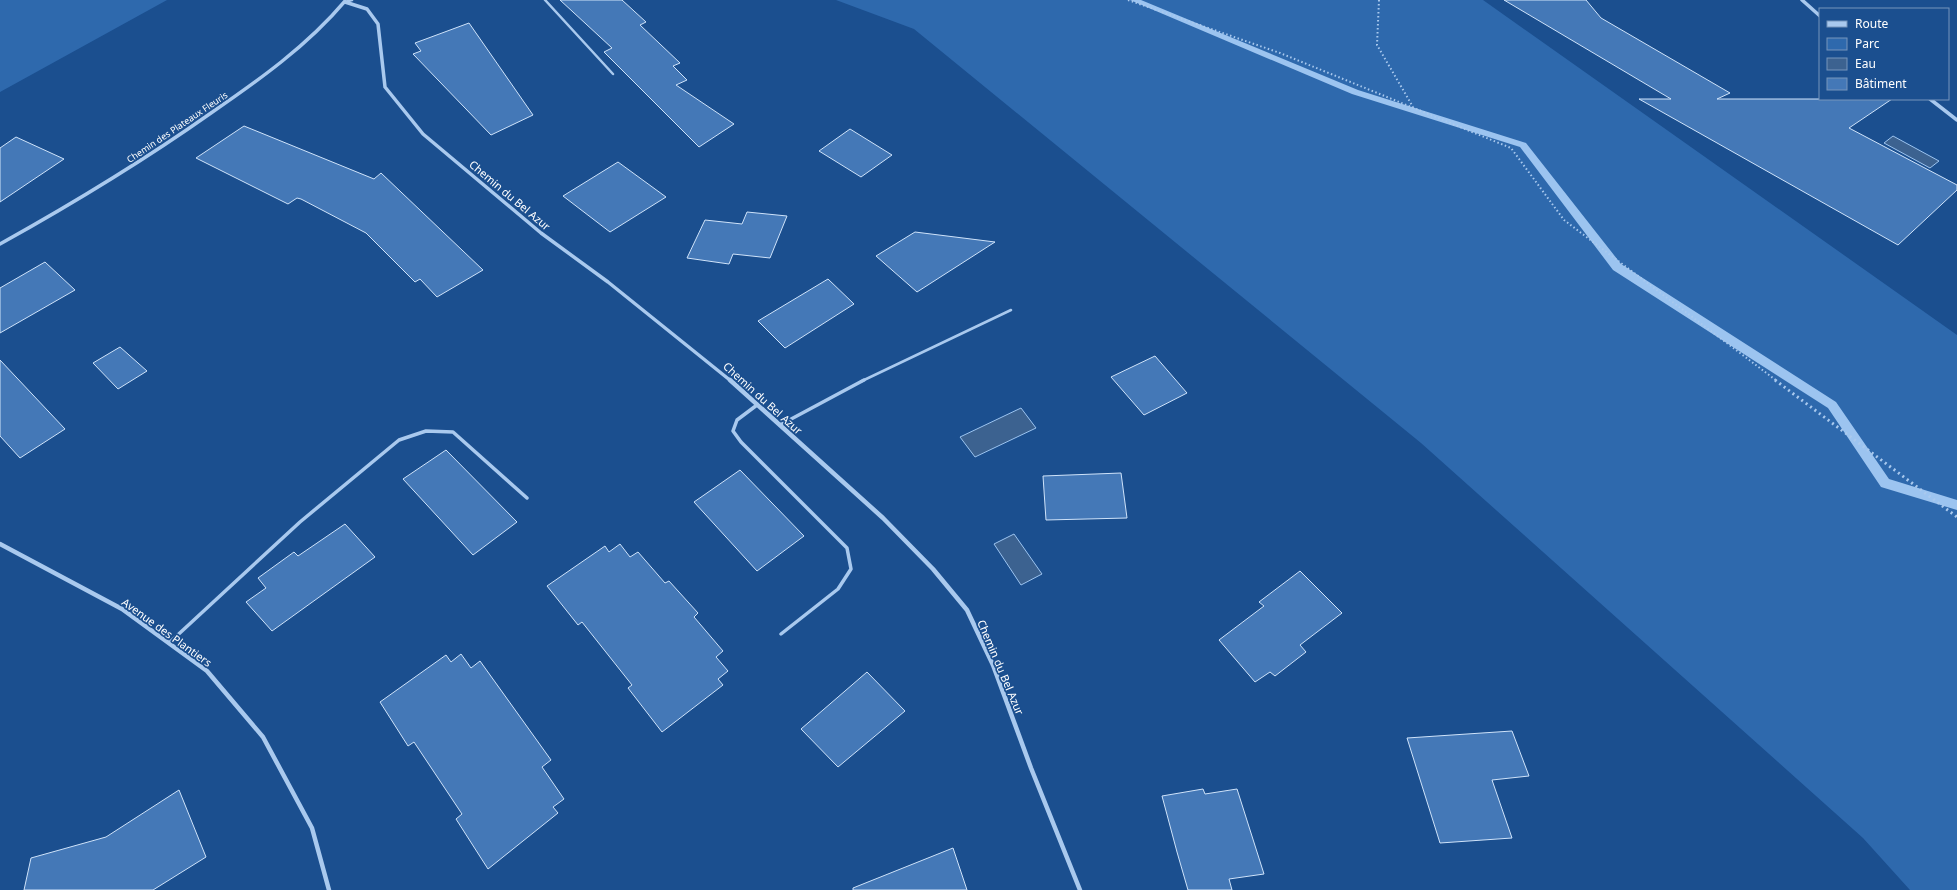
<svg xmlns="http://www.w3.org/2000/svg" width="1957" height="890" font-family="'Noto Sans',sans-serif">
	<style>
		.green { fill: #2e69ad }
		.water { fill: #3c6290; stroke: #9cc4f0 }
		.lines { fill: none; stroke-linecap: round; stroke-linejoin: round }
		.stream { fill: #9cc4f0; fill-rule: evenodd }
		.building { fill: #4478b7; stroke: #cfe3fa }
		.path-far1 { stroke: #a9c9ee; stroke-width: 2; stroke-dasharray: 1.5 2.5; stroke-linecap: butt }
		.path { stroke: #a9c9ee; stroke-width: 3; stroke-dasharray: 2 3.5; stroke-linecap: butt }
		.lane-far1 { stroke: #a9c9ee; stroke-width: 2.5 }
		.lane { stroke: #a9c9ee; stroke-width: 3.5 }
		.street-far1 { stroke: #a9c9ee; stroke-width: 3.5 }
		.street { stroke: #a9c9ee; stroke-width: 4.5 }
		.labels { text-anchor: middle; dominant-baseline: central; stroke-width: 3.5; stroke-linejoin: round; paint-order: stroke }
		.far-street-label { font-size: 9px; fill: #fff; stroke: #1b4f8f }
		.street-label { font-size: 11px; fill: #fff; stroke: #1b4f8f }
	</style>
	<rect width="100%" height="100%" fill="#1b4f8f"/>
	<path class="green" d="M0,0H167L0,92Z
		M836,0H1483L1957,335V890H1910L1863,838L1421,443L914,29Z"/>
	<path class="water" d="M1893,136L1939,161L1930,168L1884,143Z
		M1021,408L1036,428L975,457L960,437Z
		M1014,534L1042,574L1021,585L994,544Z"/>
	<g class="lines">
		<path class="stream" d="M1130,0H1141L1358,90L1526,143L1621,264L1836,402L1889,479L1957,500V510L1881,487L1828,408L1613,270L1520,147L1352,94Z"/>
	</g>
	<path class="building" d="M560,0H622L646,22L640,25L680,63L673,66L687,80L676,85L734,124L699,147L604,52L612,48Z
		M1504,0H1586L1601,18L1730,93L1717,99H1892L1849,128L1957,185V190L1898,245L1639,99H1671Z
		M469,23L533,115L491,135L413,54L421,51L415,43Z
		M244,126L374,179L381,173L483,270L437,297L420,279L415,282L366,233L301,199L297,198L288,204L196,158Z
		M850,129L892,155L861,177L819,151Z
		M16,137L64,159L0,202V148Z
		M618,162L666,197L610,232L563,196Z
		M747,212L787,216L770,258L733,254L729,264L687,258L705,220L742,224Z
		M915,232L995,242L917,292L876,256Z
		M45,262L75,290L0,333V288Z
		M828,279L854,304L785,348L758,321Z
		M120,347L147,371L118,389L93,363Z
		M1155,356L1187,393L1144,415L1111,377Z
		M0,360L65,429L20,458L0,436Z
		M446,450L517,522L473,555L403,479Z
		M740,470L804,536L757,571L694,502Z
		M1121,473L1127,518L1046,520L1043,476Z
		M345,524L375,557L272,631L246,602L266,588L258,578L294,552L298,556Z
		M620,544L630,557L638,552L665,583L669,581L698,613L694,617L723,651L716,657L728,671L718,679L723,685L662,732L628,688L632,685L582,622L578,625L547,586L605,546L609,552Z
		M1300,571L1342,613L1300,645L1306,652L1275,676L1270,672L1255,682L1219,640L1264,606L1259,602Z
		M461,654L471,668L480,661L551,760L542,767L564,799L553,807L558,813L488,869L456,819L462,814L414,742L408,746L380,702L446,655L451,662Z
		M867,672L905,711L838,767L801,729Z
		M1512,731L1529,776L1492,780L1512,838L1440,843L1407,738Z
		M1203,789L1205,794L1237,789L1264,874L1229,879L1232,890H1188L1177,852L1162,796Z
		M179,790L206,857L153,890H24L31,858L106,837Z
		M953,848L967,890H853V888Z"/>
	<g class="lines">
		<path class="path-far1" d="M1128,0L1280,53L1511,148L1564,220L1777,381
			M1379,0L1377,45L1413,107"/>
		<path class="path" d="M1775,380L1957,517"/>
		<path class="lane-far1" d="M545,0L613,74
			M345,2L352,0
			M862,381L1011,310"/>
		<path class="lane" d="M757,405L737,420L733,431L741,442L847,548L851,569L838,589L781,634
			M780,425L864,380
			M169,643L300,522L399,440L426,431L453,432L527,498"/>
		<path class="street-far1" d="M1802,0L1820,16
			M345,2L367,9L378,24L385,87L423,134L541,233L608,282L731,381
			M1930,99L1957,120
			M0,244C72,204 143,161 211,113C259,80 307,46 345,1"/>
		<path class="street" d="M730,380L883,518L933,569L967,610L993,665L1031,768L1080,890
			M0,544L122,609L207,671L263,737L312,828L329,890"/>
	</g>
	<g class="labels">
		<g class="far-street-label">
			<text transform="translate(177 127) rotate(-34)">Chemin des Plateaux Fleuris</text>
		</g>
		<g class="street-label">
			<text transform="translate(510 195) rotate(40)">Chemin du Bel Azur</text>
			<text transform="translate(763 398) rotate(42)">Chemin du Bel Azur</text>
			<text transform="translate(167 632) rotate(36)">Avenue des Plantiers</text>
			<text transform="translate(1001 667) rotate(67)">Chemin du Bel Azur</text>
		</g>
	</g>
	<rect x="1819" y="8" width="130" height="92" fill="#1b4f8f" stroke="#7695bc"/>
	<rect x="1827" y="21" width="20" height="6" fill="#a9c9ee" stroke="#7695bc"/>
	<text x="1855" y="28" font-size="12" fill="#ffffff">Route</text>
	<rect x="1827" y="38" width="20" height="12" fill="#2e69ad" stroke="#7695bc"/>
	<text x="1855" y="48" font-size="12" fill="#ffffff">Parc</text>
	<rect x="1827" y="58" width="20" height="12" fill="#3c6290" stroke="#7695bc"/>
	<text x="1855" y="68" font-size="12" fill="#ffffff">Eau</text>
	<rect x="1827" y="78" width="20" height="12" fill="#4478b7" stroke="#7695bc"/>
	<text x="1855" y="88" font-size="12" fill="#ffffff">Bâtiment</text>
</svg>
